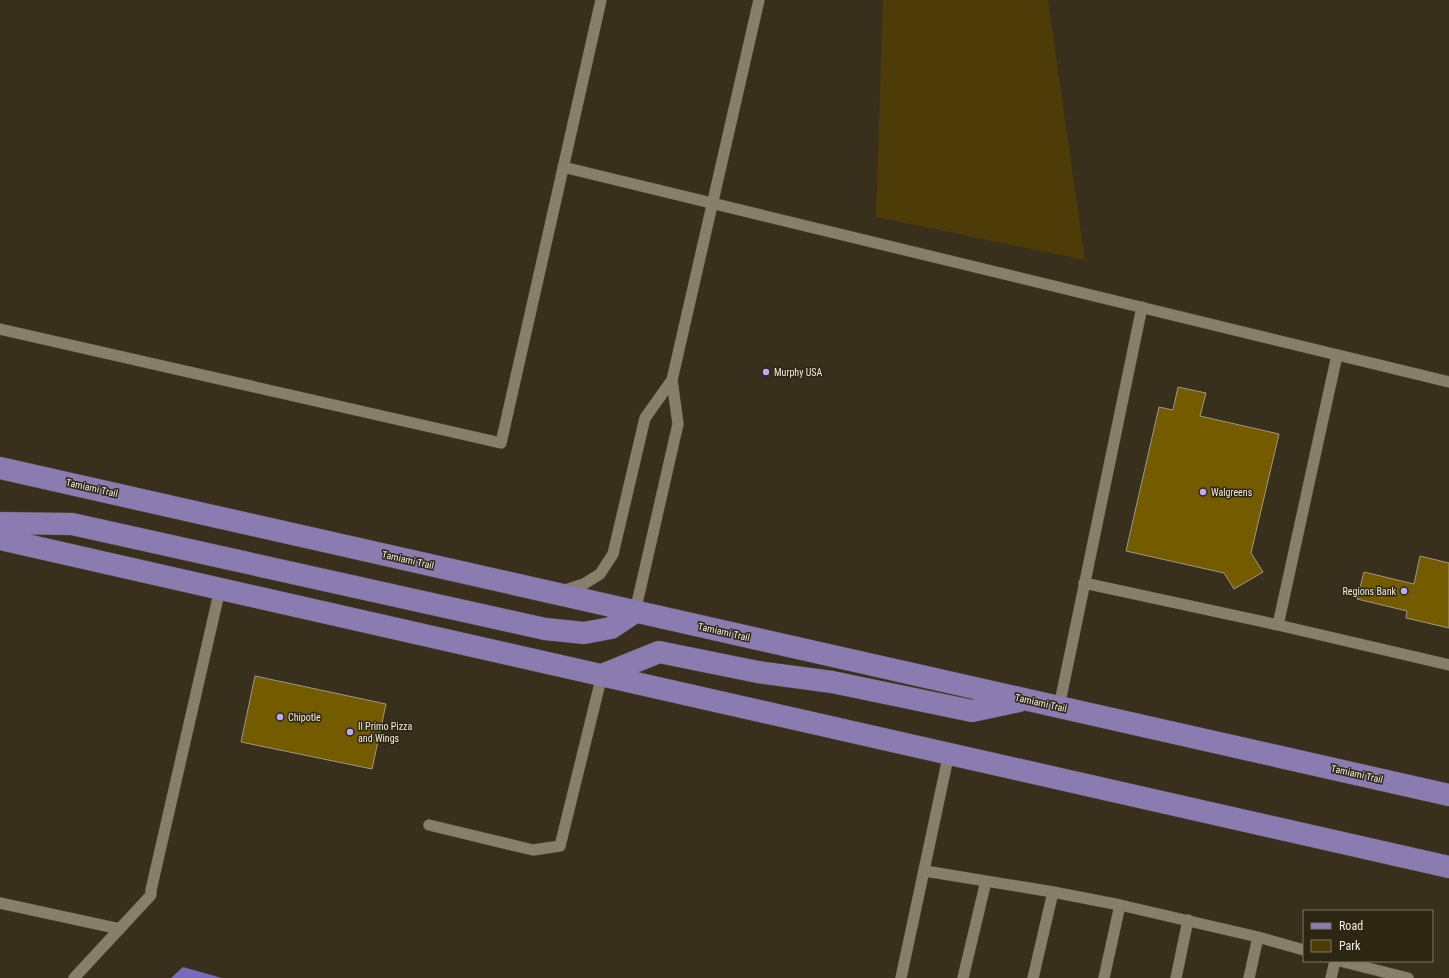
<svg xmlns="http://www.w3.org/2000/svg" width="1449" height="978" font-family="'Roboto Condensed',sans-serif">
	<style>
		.green { fill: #4d3c07 }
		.water { fill: #7769bb }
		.building { fill: #755b00; stroke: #a09881 }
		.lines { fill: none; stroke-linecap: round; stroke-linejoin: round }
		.lane-casing { stroke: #514b3b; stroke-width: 12 }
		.primary-casing { stroke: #514b3b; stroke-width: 23 }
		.lane { stroke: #877f69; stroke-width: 11 }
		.primary { stroke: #8a7cb1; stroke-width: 22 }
		.poi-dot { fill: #b6acf8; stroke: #2d2613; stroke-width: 1.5 }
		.labels { text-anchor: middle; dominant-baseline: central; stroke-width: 3; stroke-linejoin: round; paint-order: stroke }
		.poi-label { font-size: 10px; fill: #f1ede1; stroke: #2d2613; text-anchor: start }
		.street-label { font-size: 10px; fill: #f1ede1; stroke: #2d2613 }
	</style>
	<rect width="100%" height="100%" fill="#38301d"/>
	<path class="green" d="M883,0H1048L1085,260L876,217Z"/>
	<path class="water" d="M183,967L222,978H171Z"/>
	<path class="building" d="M1178,387L1206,393L1200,416L1279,434L1251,553L1263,572L1234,589L1224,573L1126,551L1159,407L1173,410Z
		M1420,556L1449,563V628L1406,618L1407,611L1357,599L1364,572L1414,584Z
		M255,676L386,704L372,769L241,742Z"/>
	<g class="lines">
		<g class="lane-casing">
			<path id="lane" d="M563,167L1449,382
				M0,329L501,443L601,0
				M1084,583L1278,625L1337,355
				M562,591L584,584L600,574L613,554L645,418L672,380
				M635,612L678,424L672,380L759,0
				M1278,625L1449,665
				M1059,707L1142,307
				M429,825L533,850L560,846L602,675
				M925,871L1053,892L1120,905L1258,937L1249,978
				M0,903L120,929
				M1258,937L1304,950
				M1340,961L1408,978
				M74,978L151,895V890L220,589
				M901,978L949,753
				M963,978L986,881
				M1033,978L1053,892
				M1104,978L1120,905
				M1176,978L1188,920
				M1331,978L1335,961"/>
		</g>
		<g class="primary-casing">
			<path id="primary" d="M0,468L1449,795
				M0,523L72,524L545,629L584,633L611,628L635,612
				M0,539L1449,867
				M602,675L659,652L758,672L832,682L972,711L1019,701"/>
		</g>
		<use href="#lane" class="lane"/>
		<use href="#primary" class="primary"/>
	</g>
	<g class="poi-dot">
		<circle cx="766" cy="372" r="4"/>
		<circle cx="1203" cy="492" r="4"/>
		<circle cx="1404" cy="591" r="4"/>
		<circle cx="280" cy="717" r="4"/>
		<circle cx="350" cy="732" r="4"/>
	</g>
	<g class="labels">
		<g class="poi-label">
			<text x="774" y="372">Murphy USA</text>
			<text x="1211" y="492">Walgreens</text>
			<text x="1396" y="591" text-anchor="end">Regions Bank</text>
			<text x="288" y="717">Chipotle</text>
			<text x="358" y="726">Il Primo Pizza<tspan x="358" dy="12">and Wings</tspan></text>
		</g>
		<g class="street-label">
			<text transform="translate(92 488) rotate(13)">Tamiami Trail</text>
			<text transform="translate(408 560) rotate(13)">Tamiami Trail</text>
			<text transform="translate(724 632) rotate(13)">Tamiami Trail</text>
			<text transform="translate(1041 703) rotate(13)">Tamiami Trail</text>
			<text transform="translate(1357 774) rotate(13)">Tamiami Trail</text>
		</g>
	</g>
	<rect x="1303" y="910" width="130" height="52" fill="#2d2613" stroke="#7b7665"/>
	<rect x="1311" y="923" width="20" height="6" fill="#8a7cb1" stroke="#7b7665"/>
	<text x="1339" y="930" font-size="12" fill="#f1ede1">Road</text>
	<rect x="1311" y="940" width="20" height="12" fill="#4d3c07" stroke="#7b7665"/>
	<text x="1339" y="950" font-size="12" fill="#f1ede1">Park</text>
</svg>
